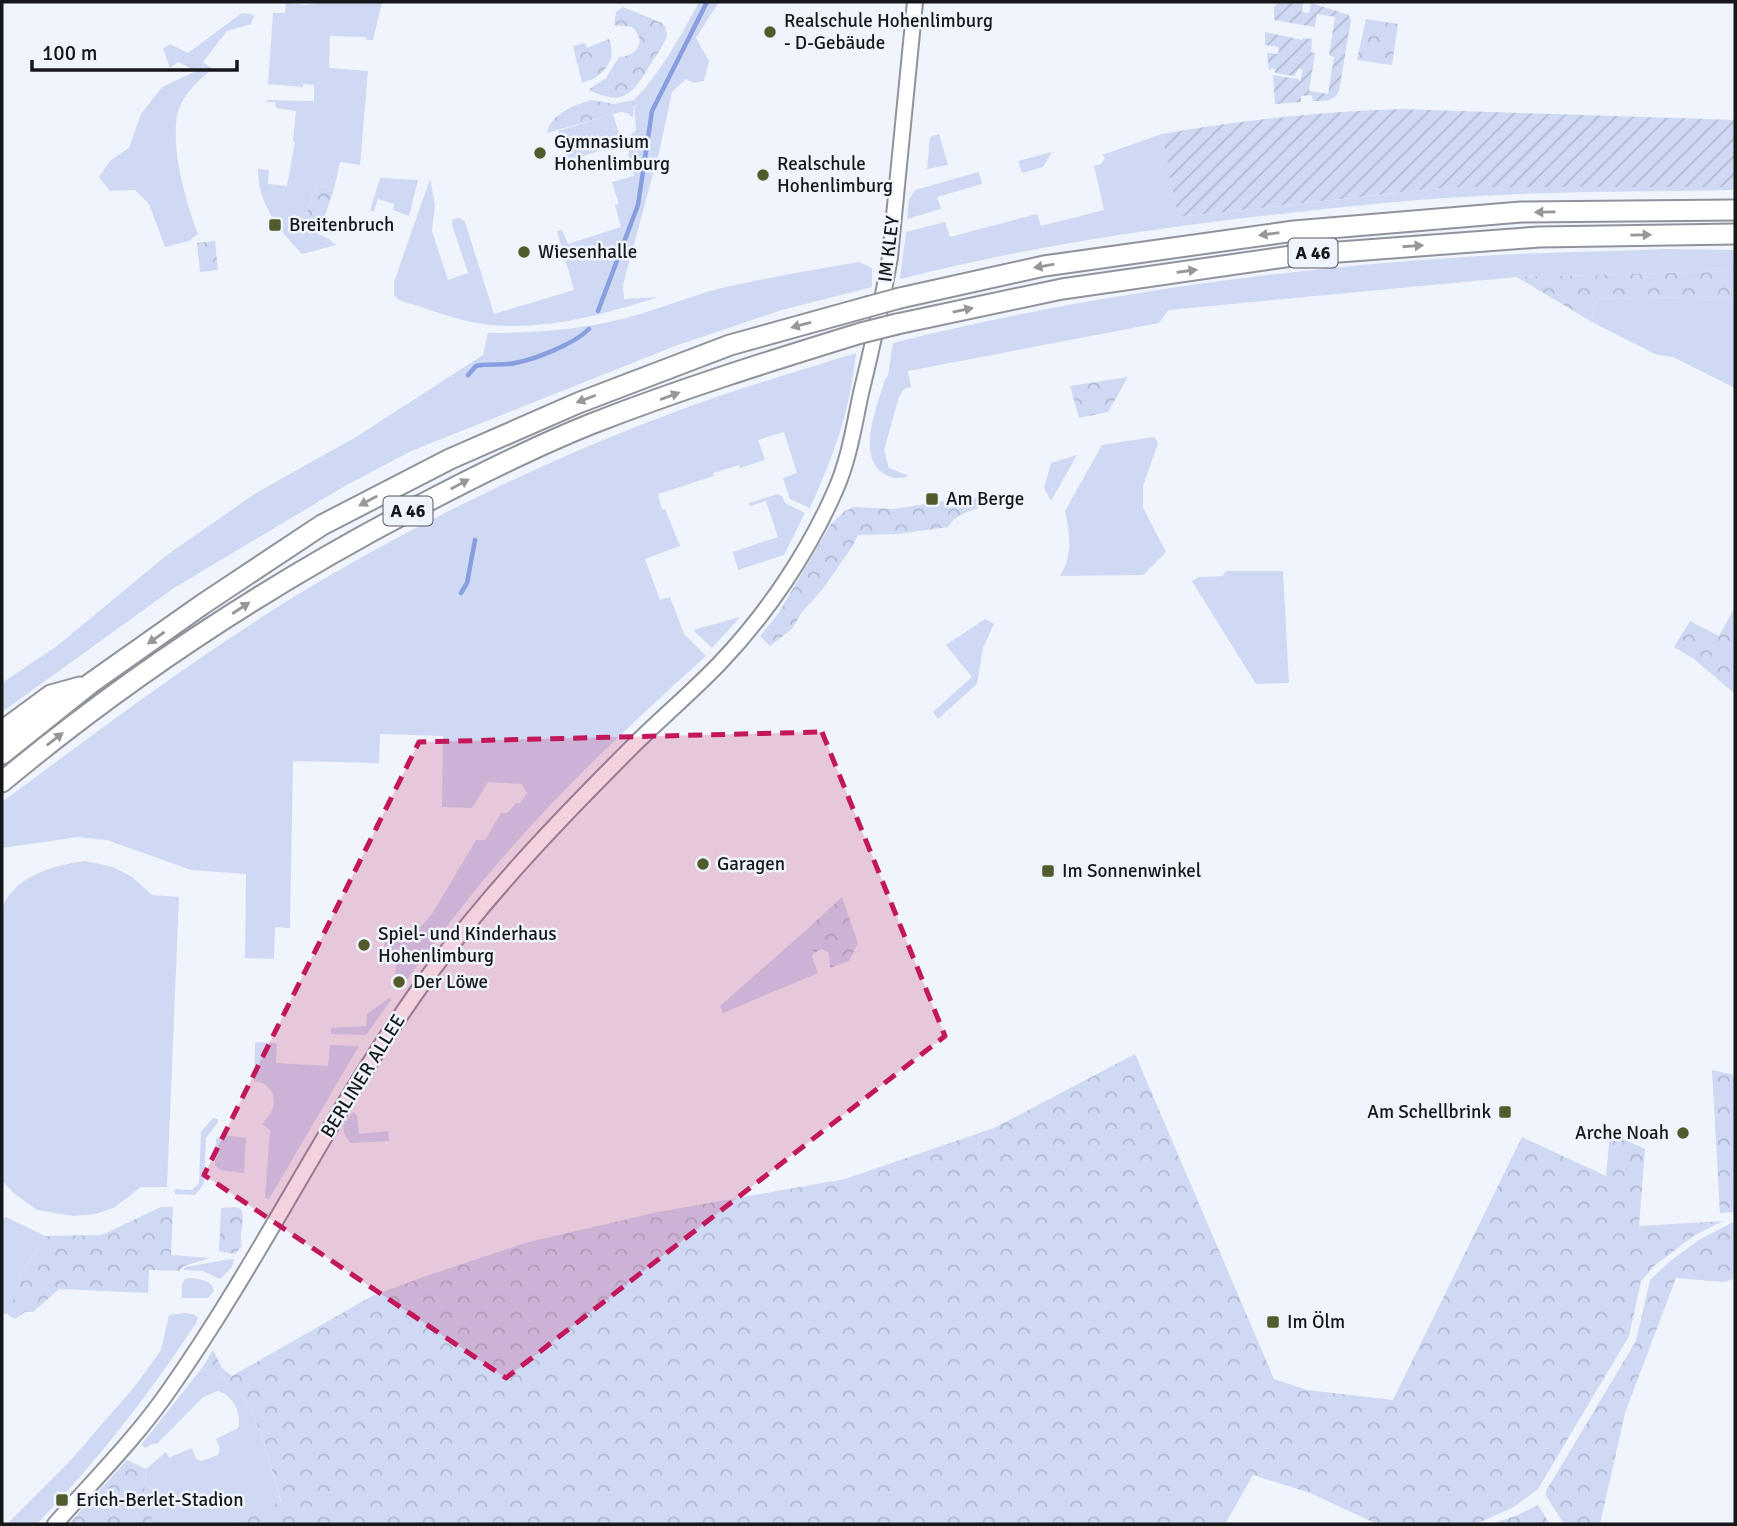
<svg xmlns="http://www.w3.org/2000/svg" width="1737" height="1526" font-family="Signika,sans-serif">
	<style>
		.grass { fill: #cfd9f3 }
		.forest { fill: url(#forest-crowns) }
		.garden { fill: url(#garden-furrows) }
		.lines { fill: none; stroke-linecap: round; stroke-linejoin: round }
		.stream { stroke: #889ede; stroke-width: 4.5 }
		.minor-casing { stroke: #90939b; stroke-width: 18 }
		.highway-casing { stroke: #90939b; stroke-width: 23 }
		.minor { stroke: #fff; stroke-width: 14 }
		.highway { stroke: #fff; stroke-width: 19 }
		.highway-bridge-casing { stroke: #90939b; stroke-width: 23; stroke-linecap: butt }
		.highway-bridge { stroke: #fff; stroke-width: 19 }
		.oneway { fill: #969798 }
		.marked { fill: #c2185b; fill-opacity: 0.2; stroke: #c2185b; stroke-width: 5; stroke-dasharray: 14 9; stroke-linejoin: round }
		.poi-dot { fill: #515b2b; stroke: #f0f4fc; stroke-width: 2.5 }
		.labels { text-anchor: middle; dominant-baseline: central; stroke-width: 5; stroke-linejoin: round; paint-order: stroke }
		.shield { fill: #f0f4fc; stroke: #57595e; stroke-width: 2 }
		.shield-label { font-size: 18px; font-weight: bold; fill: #16171a }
		.poi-label { font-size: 19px; fill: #16171a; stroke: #f0f4fc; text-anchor: start }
		.street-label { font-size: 19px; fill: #16171a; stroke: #f0f4fc }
	</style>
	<defs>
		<pattern id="forest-crowns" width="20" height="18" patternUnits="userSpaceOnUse" patternTransform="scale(1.75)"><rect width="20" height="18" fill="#cfd9f3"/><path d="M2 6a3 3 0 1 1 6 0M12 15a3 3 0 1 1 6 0" fill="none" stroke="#b1bad0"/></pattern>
		<pattern id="garden-furrows" width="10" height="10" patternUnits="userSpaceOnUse" patternTransform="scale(1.75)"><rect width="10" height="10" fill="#cfd9f3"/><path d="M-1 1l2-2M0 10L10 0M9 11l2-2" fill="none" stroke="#b1bad0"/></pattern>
	</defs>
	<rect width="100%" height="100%" fill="#f0f4fc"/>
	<path class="grass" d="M327,2H382L373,40H367L366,37L330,36L329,68L368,71L360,165L340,162L334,189L316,184L306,214L323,221L318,234L329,239L336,245L302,254C279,230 258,204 258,169L269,170L268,184L287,186L295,142L293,141L296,111L276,108L275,102H266L267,100L314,101V85L303,84V87L268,84L273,13H285L286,3L306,5Z
		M699,2H719L696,38L709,61L704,81L694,83L686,79L672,92L660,148L623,285L624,299L658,297C602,315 542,332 483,324C455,320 426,308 399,300L394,295V282L430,179L435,205L432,231L448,280L468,273L452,225L453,219L460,218L465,222L494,314L574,290L557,231L562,230L568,244L621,227L615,205L619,204L612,182L634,176L628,155L631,145L629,137L636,130L634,100C661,72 681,36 699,2Z
		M242,13L254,15L251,24L227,31L203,62L213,69C198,80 181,96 177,116C171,150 186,203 198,234L189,241L165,247L149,204L135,190L110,191L99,177L111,160L129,148L141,114L162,87L196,71L178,62L170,68L163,49L170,44L188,53Z
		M613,114L622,144L567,161L558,131Z
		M939,134L948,165L927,169L930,137Z
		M1162,134L1179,217L1450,187H1735V190C1644,192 1551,191 1460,197C1396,201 1333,208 1270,215C1145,229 1022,248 900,279L906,232L945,222L950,237L1037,214L1041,226L1104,210L1094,166L1101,164L1105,158L1102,155Z
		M1052,152L1043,167L1022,173L1018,161Z
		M979,172L982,184L937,197L941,209L907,219L909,199L915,190Z
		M380,178L418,180L409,216L393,210L394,204L378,199L374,211H370Z
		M1665,249L1735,250V271L1517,277L1168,310L1159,323L908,371L911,387L904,389L899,397L884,450L889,468L909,476C900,479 891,479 883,473C856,455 878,404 885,379L888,376L893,343C1085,295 1283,268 1480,256C1541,252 1604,252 1665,249Z
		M859,262L872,268V287L782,310L675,346L411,451L343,487L174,588L2,712V683L57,646L167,555L256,493L356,437L483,355L488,333C535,333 580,330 626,318C653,311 680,300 707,292C757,279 808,271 859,262Z
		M1735,296V388L1673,357L1657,355L1592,322L1596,299Z
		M856,353C850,411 834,455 810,508L790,499L783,478L797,473L784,432L758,440L765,460L740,468L739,465L713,473L714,476L658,494L662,509H665L680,546L645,559L660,600L670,597L684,634L706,656C638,717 572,779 512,847C474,889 440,935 406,981L395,986L396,959L384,958L385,931L416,932L432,914L476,840H485L501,813H507L516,803H520L527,793L522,784L488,782L472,808L442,807L443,736L380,734L379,763L293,761L290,928L275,927L274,959L245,958L246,874L191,870L107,840L78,837L2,848V802C117,717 231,630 357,560C455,505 558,456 664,416C727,392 792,373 856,353Z
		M1154,437L1158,443L1143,486V508L1166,552L1143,575L1060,576C1073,555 1070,535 1065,511L1102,445Z
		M1077,455L1051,501L1044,488L1051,463Z
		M778,494L782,496L785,503L805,513L784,555L738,570L733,552L778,537L766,501L750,506L749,503Z
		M1226,571H1283L1289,683L1256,684L1192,581L1199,577L1223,576Z
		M740,617L712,648L693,630Z
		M985,619L994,624L983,648L977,684L938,719L933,712L972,677L946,645Z
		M85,861L113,867L132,877L152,895L179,897L167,1187H141L115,1207L96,1214L74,1216L37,1210L16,1195L2,1181V908C17,874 53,866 85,861Z
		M804,932L814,953L812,957L818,973L723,1013L720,1006Z
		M389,998L391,1000L366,1035L331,1034V1028L366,1026L367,1014Z
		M255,1042L277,1043L276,1063L328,1066L330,1045L359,1046L269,1199L265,1198L270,1130L262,1124C265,1120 270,1115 272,1110C278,1097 268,1080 254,1082Z
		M353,1112L357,1115L359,1134L388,1131L389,1141L350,1143L344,1134L343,1126Z
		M213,1118L218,1119V1122L206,1138L204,1184L195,1195L175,1194V1189L192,1190L199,1183L201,1132Z
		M222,1135L246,1138L244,1173L220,1170L215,1165L216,1139Z
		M6,1217L45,1236L22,1273L9,1313L2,1314V1219Z
		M234,1259L232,1267L220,1279L203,1271L183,1270L186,1267C203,1265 216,1260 234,1259Z
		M192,1278C201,1280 212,1280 214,1291L208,1298H182V1284L185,1279Z
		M185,1313L193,1314L198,1317L196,1323C149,1395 96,1462 37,1524H7L69,1462L136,1385L161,1350L169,1315Z
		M202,1368C218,1375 232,1383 243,1397C262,1424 271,1470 281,1502L231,1524H154L144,1498L146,1469L166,1452L169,1458L192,1448L196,1459L202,1461L218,1455L220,1449L216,1439L238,1428C242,1413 233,1395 218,1391L203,1397L158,1443L152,1444L146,1448L141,1445Z"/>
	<path class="forest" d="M623,7L662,23L665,26L667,36C662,48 654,59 647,70C629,99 621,104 588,90L606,78L619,57C638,56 647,40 632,27L614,25L616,12Z
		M1366,19L1398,24L1392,65L1357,60Z
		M609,39C618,61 602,78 582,83L573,46L585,43L587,48Z
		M592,100L614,104L634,100L633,118L627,113L620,112L547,133C550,114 576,104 592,100Z
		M316,184L334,189L323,221L306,214Z
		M215,241L218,270L200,272L197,243Z
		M1735,271V296L1596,299L1592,322L1517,277Z
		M1128,377L1108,412L1079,418L1070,386Z
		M986,495L988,499C978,515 961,507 948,527L897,534L858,535L852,547L822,590L802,612L792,629L770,646L760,636L778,614L831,524L845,511L854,507L895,509L943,501L949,508Z
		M1735,607V692L1734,693L1694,659L1674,647L1690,621L1719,636Z
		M842,897L858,943L849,961L830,968L829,953L822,949L814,953L804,932Z
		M1135,1054L1274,1379L1307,1390L1393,1400L1522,1137L1606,1176L1610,1133L1645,1149L1639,1226L1723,1221L1695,1235L1654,1266L1641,1281L1629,1336L1538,1489L1514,1507L1476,1524H1377L1310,1493L1253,1475L1225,1524H231L281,1501C271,1470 262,1424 243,1397C232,1383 218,1375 202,1368L213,1350L222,1368L232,1376L372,1296L426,1276L525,1243L653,1213L845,1179L994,1128Z
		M1712,1070L1735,1075V1212L1720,1213Z
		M161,1207H173L171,1255L210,1258L184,1266L179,1271L149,1270L148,1293L59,1289L33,1312H25L15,1319L8,1315L22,1273L45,1236L102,1235Z
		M235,1207L241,1209C246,1222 238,1234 242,1246L235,1254L219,1251L221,1208Z
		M1735,1221V1278L1725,1282L1676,1278L1625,1413L1600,1524H1564L1546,1496V1491L1636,1341L1650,1280L1669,1262L1699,1240Z
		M127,1460L146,1469L144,1498L154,1524H69Z
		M1538,1505L1550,1524H1490L1516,1516Z"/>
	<path class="garden" d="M1279,2L1303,3L1302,12L1309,13L1311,3L1349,15L1351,20L1339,91C1332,103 1323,101 1313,101L1312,95L1301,96V102L1275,104L1273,75L1298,79L1300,82L1303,69H1299L1294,76L1275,73V69L1271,68L1269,71L1267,53L1278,54L1279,47L1265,45V32L1302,40L1303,38L1312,39L1311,52L1315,53L1309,91L1328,94L1334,57L1329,55L1335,17L1317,14L1315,27L1274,20V7Z
		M1400,109L1735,120V187H1450L1178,217L1162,134C1241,120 1319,112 1400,109Z"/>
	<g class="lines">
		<path class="stream" d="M598,311L638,205L652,111L707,2
			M468,375L476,366C489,363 502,366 515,363C536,359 574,344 589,329
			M461,593L467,583L475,540"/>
		<g class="minor-casing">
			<path id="minor" d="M55,1524C94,1480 137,1437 170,1389C264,1255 333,1107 429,975C489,893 558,821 630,749C659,720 691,693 719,664C766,615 808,553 835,491C849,460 854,426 861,393C872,348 882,303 890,257L915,2"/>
		</g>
		<g class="highway-casing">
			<path id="highway" d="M900,298L1044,266L1294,231L1521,212L1735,210
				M897,324L1062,289L1299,255L1539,237L1735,234
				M2,731L51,695L80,687
				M2,754L91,683L203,604L322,525L450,459L578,403L730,345L867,307
				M2,782C129,676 268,585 415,508C472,478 531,448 591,424C680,389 770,361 861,333"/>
		</g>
		<use href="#minor" class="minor"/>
		<use href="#highway" class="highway"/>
		<g class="highway-bridge-casing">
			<path id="highway-bridge" d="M867,307L900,298
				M861,333L897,324"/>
		</g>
		<use href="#highway-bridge" class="highway-bridge"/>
	</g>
	<defs><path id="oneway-solid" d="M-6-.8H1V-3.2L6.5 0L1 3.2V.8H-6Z" transform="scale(1.75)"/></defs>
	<g class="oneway">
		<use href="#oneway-solid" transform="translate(1545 212) rotate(179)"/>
		<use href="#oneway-solid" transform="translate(1269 234) rotate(172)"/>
		<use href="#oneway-solid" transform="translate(1641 235) rotate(-1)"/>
		<use href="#oneway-solid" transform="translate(1413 246) rotate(-4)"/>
		<use href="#oneway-solid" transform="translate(1044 266) rotate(170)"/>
		<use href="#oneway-solid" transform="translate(1187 271) rotate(-8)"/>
		<use href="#oneway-solid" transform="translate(963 310) rotate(-12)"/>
		<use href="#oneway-solid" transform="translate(801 325) rotate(165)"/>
		<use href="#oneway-solid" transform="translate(670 396) rotate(-20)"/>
		<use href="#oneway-solid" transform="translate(586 399) rotate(159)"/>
		<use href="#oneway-solid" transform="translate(460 484) rotate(-28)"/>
		<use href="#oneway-solid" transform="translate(368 501) rotate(152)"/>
		<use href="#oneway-solid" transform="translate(241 608) rotate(-33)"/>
		<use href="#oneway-solid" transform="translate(156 638) rotate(145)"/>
		<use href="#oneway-solid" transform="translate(55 739) rotate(-38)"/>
	</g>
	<path class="marked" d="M822,732L945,1036L506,1378L204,1175L419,742Z"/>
	<g class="poi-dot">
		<circle cx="770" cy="32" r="7"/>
		<circle cx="540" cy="153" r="7"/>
		<circle cx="763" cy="175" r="7"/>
		<rect x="268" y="218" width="14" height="14" rx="3.5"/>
		<circle cx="524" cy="252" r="7"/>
		<rect x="925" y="492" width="14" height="14" rx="3.5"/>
		<circle cx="703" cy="864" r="7"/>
		<rect x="1041" y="864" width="14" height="14" rx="3.5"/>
		<circle cx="364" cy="945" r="7"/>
		<circle cx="399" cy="982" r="7"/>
		<rect x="1498" y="1105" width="14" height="14" rx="3.5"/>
		<circle cx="1683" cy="1133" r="7"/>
		<rect x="1266" y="1315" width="14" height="14" rx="3.5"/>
		<rect x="55" y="1493" width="14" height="14" rx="3.5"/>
	</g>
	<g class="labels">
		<g class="shield">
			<rect x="1288.5" y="238.5" width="49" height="29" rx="5"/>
			<rect x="383.5" y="496.5" width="49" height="29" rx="5"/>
		</g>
		<g class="shield-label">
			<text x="1313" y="253">A 46</text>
			<text x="408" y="511">A 46</text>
		</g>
		<g class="poi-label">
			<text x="784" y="21">Realschule Hohenlimburg<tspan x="784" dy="22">- D-Gebäude</tspan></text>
			<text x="554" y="142">Gymnasium<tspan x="554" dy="22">Hohenlimburg</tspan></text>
			<text x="777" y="164">Realschule<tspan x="777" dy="22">Hohenlimburg</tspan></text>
			<text x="289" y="225">Breitenbruch</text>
			<text x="538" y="252">Wiesenhalle</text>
			<text x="946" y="499">Am Berge</text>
			<text x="717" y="864">Garagen</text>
			<text x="1062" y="871">Im Sonnenwinkel</text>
			<text x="378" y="934">Spiel- und Kinderhaus<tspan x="378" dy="22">Hohenlimburg</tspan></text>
			<text x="413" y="982">Der Löwe</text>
			<text x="1491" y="1112" text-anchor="end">Am Schellbrink</text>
			<text x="1669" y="1133" text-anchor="end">Arche Noah</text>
			<text x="1287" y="1322">Im Ölm</text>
			<text x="76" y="1500">Erich-Berlet-Stadion</text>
		</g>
		<g class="street-label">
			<text transform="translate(889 249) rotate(-83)">IM KLEY</text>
			<text transform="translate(363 1076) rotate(-58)">BERLINER ALLEE</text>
		</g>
	</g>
	<rect width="1737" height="1526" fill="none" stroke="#16171a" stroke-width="7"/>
	<path d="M32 60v10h205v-10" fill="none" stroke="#16171a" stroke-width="3.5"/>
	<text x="42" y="60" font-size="21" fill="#16171a" stroke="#f0f4fc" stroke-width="5" paint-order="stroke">100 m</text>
</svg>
